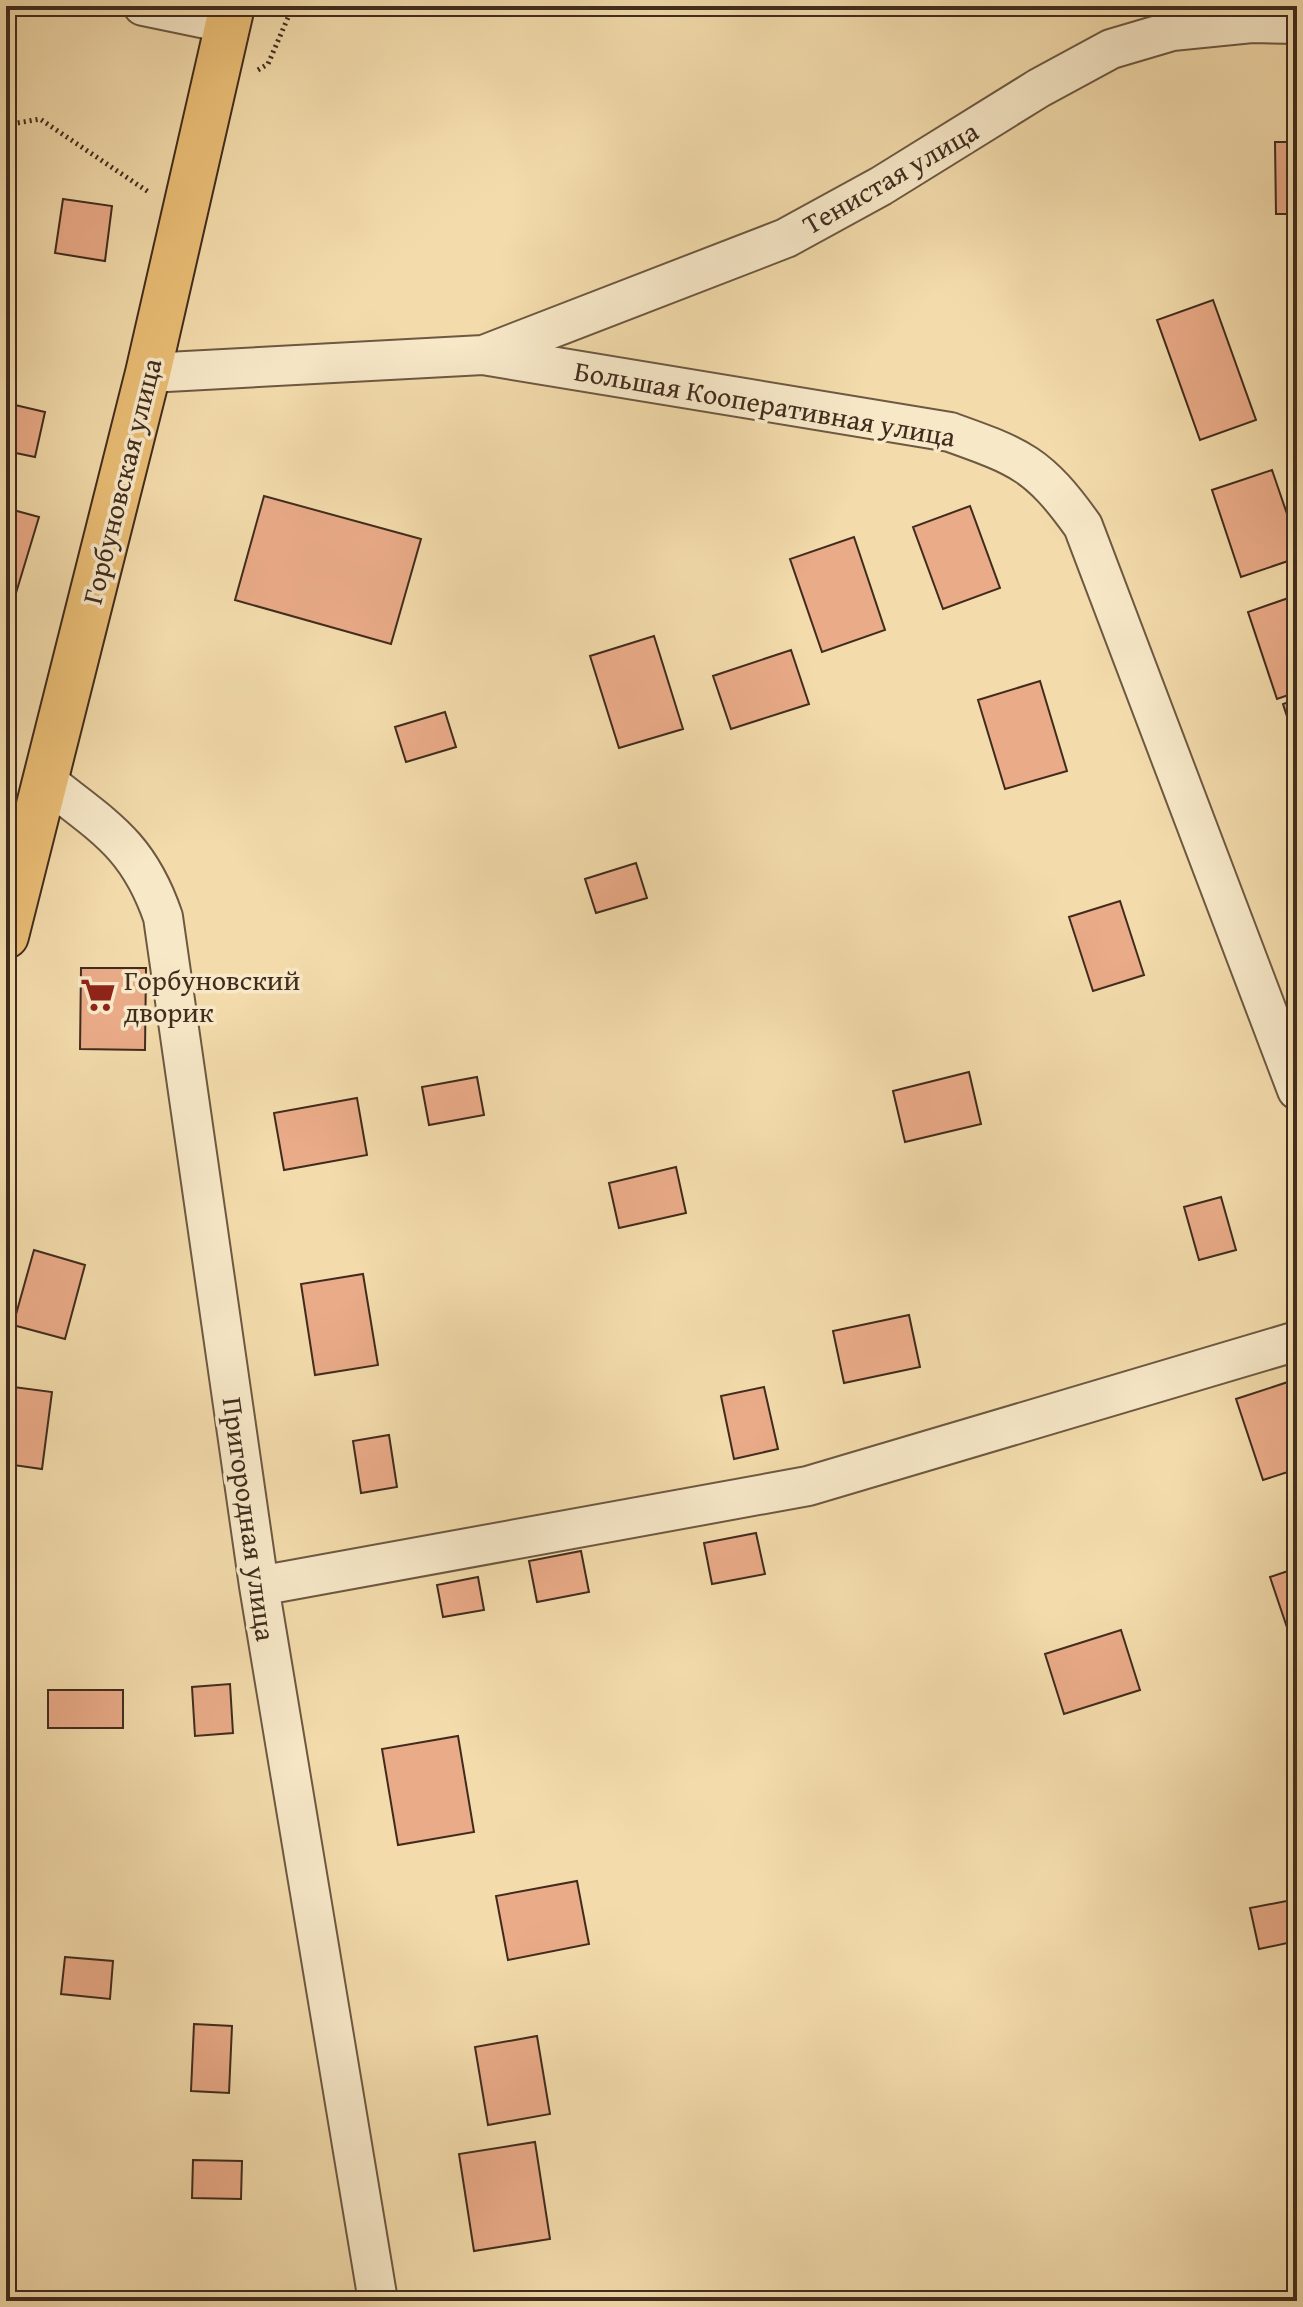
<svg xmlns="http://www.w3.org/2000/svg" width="1303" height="2307" font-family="'Gentium Book Plus',serif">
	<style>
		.building { fill: #eaab88; stroke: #402c1e; stroke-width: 2 }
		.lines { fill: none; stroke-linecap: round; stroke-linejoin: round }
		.minor-casing { stroke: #6d5841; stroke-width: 42 }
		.major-casing { stroke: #402c1e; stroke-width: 48 }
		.path { stroke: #402c1e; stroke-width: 5; stroke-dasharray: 2 4; stroke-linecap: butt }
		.minor { stroke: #f7e8c8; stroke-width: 38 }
		.major { stroke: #eabe76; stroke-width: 44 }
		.labels { text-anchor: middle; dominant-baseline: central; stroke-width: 7; stroke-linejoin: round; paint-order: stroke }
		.street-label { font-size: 28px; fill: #402c1e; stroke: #f7e8c8 }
		.poi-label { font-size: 28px; fill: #402c1e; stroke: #f7e8c8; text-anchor: start }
	</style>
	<rect width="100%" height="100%" fill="#f3dbab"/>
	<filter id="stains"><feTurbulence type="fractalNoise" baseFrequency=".0025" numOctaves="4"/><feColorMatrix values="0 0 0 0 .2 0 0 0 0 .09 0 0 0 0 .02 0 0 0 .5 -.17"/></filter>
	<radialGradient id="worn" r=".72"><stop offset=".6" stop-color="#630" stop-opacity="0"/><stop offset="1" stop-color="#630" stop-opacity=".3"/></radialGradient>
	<path class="building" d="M1275,142H1297V214H1276Z
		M63,199L112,206L105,261L55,253Z
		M1213,300L1256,420L1200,440L1157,320Z
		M15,405L45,412L35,457L6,451Z
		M1272,470L1297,543V558L1241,577L1212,490Z
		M264,496L421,539L391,644L235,600Z
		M970,506L1000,588L943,609L913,527Z
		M6,508L39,517L16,593L6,590Z
		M854,537L885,630L822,652L790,559Z
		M1297,595V692L1277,699L1248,612Z
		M654,636L683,729L619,748L590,656Z
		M791,650L809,704L731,729L713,676Z
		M1040,681L1067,771L1005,789L978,700Z
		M1297,699V747L1283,704Z
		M445,712L456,747L406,762L395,727Z
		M636,863L647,898L596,913L585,879Z
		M1120,901L1144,975L1093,991L1069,917Z
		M81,968H146L145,1050L80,1049Z
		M969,1072L981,1124L905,1142L893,1091Z
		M477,1077L484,1115L429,1125L422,1087Z
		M357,1098L367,1155L284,1170L274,1113Z
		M676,1167L686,1213L619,1228L609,1183Z
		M1221,1197L1236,1250L1199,1260L1184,1207Z
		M34,1250L85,1265L65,1339L13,1325Z
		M363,1274L378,1365L315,1375L301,1284Z
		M909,1315L920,1367L844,1383L833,1331Z
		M1297,1379V1469L1263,1480L1236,1399Z
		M6,1386L52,1392L42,1469L6,1464Z
		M764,1387L778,1449L734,1459L721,1396Z
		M389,1435L397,1487L361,1493L353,1441Z
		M756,1533L765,1574L712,1584L704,1543Z
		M581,1551L589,1592L537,1602L529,1561Z
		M1297,1568V1657L1270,1577Z
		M478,1577L484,1610L443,1617L437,1585Z
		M1121,1630L1140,1690L1064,1714L1045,1654Z
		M230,1684L233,1733L195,1736L192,1687Z
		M48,1690H123V1728H48Z
		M458,1736L474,1832L398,1845L382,1749Z
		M577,1881L589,1944L508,1960L496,1896Z
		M1297,1899V1941L1259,1949L1250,1908Z
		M65,1957L113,1961L110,1999L61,1994Z
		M194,2024L232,2026L229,2093L191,2091Z
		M537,2036L550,2114L488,2125L475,2047Z
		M535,2142L550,2239L474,2251L459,2154Z
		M193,2160L242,2161L241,2199L192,2198Z"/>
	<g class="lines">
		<g class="minor-casing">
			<path id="minor" d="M143,6L230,24
				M486,354L786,238L881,186L1039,88L1111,49L1172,31L1252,23L1297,24
				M148,373L483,355L950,432C1020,457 1038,463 1083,526L1297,1090
				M46,781C104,827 138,844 163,917L259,1586L378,2301
				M259,1586L808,1486L1297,1341"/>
		</g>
		<g class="major-casing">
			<path id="major" d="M6,936L148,373L232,6"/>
		</g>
		<path class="path" d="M258,70L268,64L293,6
			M6,125L40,119L150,193"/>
		<use href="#minor" class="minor"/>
		<use href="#major" class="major"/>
	</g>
	<defs>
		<g id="supermarket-bare" transform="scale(2.76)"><path d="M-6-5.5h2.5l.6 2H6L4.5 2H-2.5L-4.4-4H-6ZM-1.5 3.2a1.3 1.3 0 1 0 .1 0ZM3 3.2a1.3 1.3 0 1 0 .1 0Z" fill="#8f2418" stroke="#f7e8c8" stroke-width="2.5" paint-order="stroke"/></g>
	</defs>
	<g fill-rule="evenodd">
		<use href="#supermarket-bare" x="98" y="995"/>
	</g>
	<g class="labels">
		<g class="street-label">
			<text transform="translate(890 177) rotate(-30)">Тенистая улица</text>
			<text transform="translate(765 403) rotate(10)">Большая Кооперативная улица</text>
			<text transform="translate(121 481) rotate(-76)">Горбуновская улица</text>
			<text transform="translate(250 1519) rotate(82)">Пригородная улица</text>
		</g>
		<g class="poi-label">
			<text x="124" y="979">Горбуновский<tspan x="124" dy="32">дворик</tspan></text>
		</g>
	</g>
	<rect width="1303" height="2307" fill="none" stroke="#f3dbab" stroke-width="32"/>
	<rect x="8" y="8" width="1287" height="2291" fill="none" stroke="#402c1e" stroke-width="4"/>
	<rect x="16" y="16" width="1271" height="2275" fill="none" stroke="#402c1e" stroke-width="2"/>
	<rect width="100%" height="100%" filter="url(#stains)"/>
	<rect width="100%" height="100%" fill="url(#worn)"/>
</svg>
